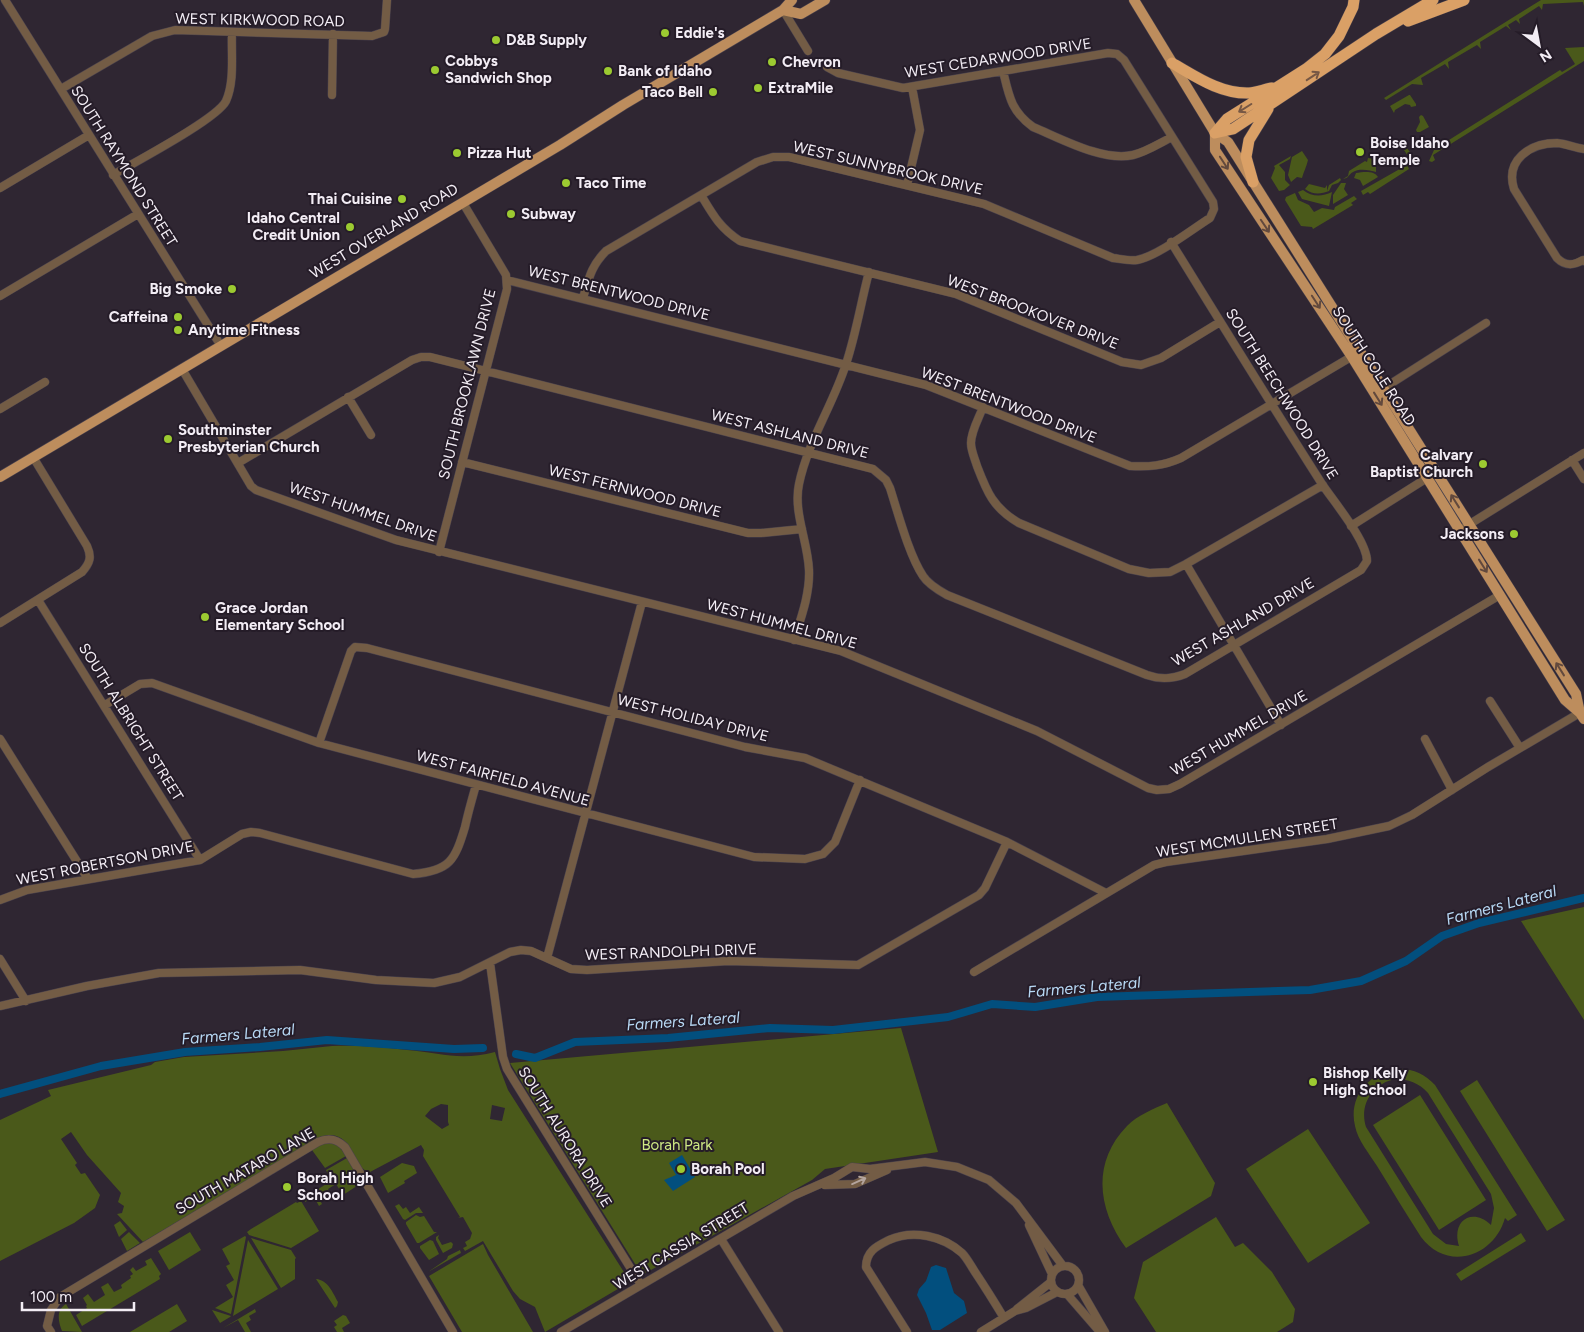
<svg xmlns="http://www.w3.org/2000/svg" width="1584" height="1332" font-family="Figtree,sans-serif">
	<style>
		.green { fill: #4a591a; fill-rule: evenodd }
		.water { fill: #024f7e }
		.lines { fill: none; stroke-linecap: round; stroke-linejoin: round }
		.canal { stroke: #024f7e; stroke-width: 8 }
		.minor-casing { stroke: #4a424d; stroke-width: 9 }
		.major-casing { stroke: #4a424d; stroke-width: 11 }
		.highway-casing { stroke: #4a424d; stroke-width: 12 }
		.minor { stroke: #735c45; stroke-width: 8 }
		.major { stroke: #bd8d5d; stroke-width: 10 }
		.highway { stroke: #daa066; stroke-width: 11 }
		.oneway { stroke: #765744 }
		.oneway2 { stroke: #62493d }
		.oneway3 { stroke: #b3a49d }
		.poi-dot { fill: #9cca31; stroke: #251c28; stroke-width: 2 }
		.labels { text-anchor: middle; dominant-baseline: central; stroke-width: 4; stroke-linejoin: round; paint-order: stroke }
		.street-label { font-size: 15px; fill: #f3edf5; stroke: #251c28 }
		.poi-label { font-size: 15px; font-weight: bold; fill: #f3edf5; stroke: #251c28; text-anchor: start }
		.park-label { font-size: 15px; fill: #cee983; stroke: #251c28 }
		.water-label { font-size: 16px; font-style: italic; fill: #b7d8f4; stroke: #251c28 }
	</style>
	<rect width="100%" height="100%" fill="#2f2632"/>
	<path class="green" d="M1541,0H1584V6L1583,2L1543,4L1542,10L1539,6L1519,19L1520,24L1516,20L1508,25L1511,30L1506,26L1480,42L1481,49L1477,45L1448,62L1449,69L1445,64L1421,78L1423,85L1412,84L1386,100L1384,98Z
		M1584,47V61L1433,155L1435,160L1432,162L1429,161L1434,150H1438L1442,148L1441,145L1560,70L1562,72L1575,64L1565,48Z
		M1409,95H1410L1416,104V106L1411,107L1410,105L1405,104L1395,110L1394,113L1390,106Z
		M1421,115L1423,116L1429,127L1420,132H1417L1416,130L1420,122L1419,117Z
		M1407,148L1412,155L1416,157L1410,158L1408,167L1409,169L1370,194L1368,192L1363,195L1361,191L1405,166L1408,156L1404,150Z
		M1302,151L1308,160C1306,168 1304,171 1302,178L1297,177L1291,182L1288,175L1292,157Z
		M1291,156L1290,159L1279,165L1285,172V180L1290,185L1284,190L1279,191L1271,178L1275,168L1274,166Z
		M1368,158L1374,159L1376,162V172C1370,170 1359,168 1353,172C1348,175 1349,178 1343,179L1348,176L1349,171L1365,161L1367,162Z
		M1356,173C1363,172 1374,170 1378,177L1363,186L1360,180L1354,178Z
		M1340,178L1341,180L1338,183L1332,185L1329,191C1321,194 1313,195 1305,189L1309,184L1325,188L1327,185V191L1329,185Z
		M1341,183H1346L1344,189L1348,195L1333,204V195Z
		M1303,190C1312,197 1322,197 1332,192L1329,206L1302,199L1298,192Z
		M1295,193L1298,200L1309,205L1314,212L1322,208L1334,210L1335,207L1354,196L1357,199L1351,203L1353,205L1313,229L1312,227L1301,226L1285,200L1286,197Z
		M1584,907V1020L1521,921Z
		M901,1028L938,1152L825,1169L812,1180L642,1275L510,1063Z
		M332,1046C357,1045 382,1047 407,1050C441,1053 460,1061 495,1052L500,1069L508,1090L629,1280L628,1283L545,1332L535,1307L520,1299L513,1291L483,1241L465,1251L463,1248L467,1246L465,1242L470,1239L472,1233L463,1217L458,1218L460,1217L423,1156L424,1150L421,1145L370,1172C349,1168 355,1126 320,1137L143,1242L117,1214L122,1213L124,1206L118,1202L121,1193L87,1155L71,1132L61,1139L77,1163L75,1165L81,1174L85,1173L100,1195L95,1208L74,1223L0,1261V1120L51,1096L48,1090L151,1065L155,1062L184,1057L283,1051ZM441,1104L448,1105V1122L449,1125L442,1129L425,1116L431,1109ZM492,1105L505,1108L502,1121L490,1119Z
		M1396,1069C1412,1068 1424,1073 1435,1085L1517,1215L1508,1221L1505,1218C1494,1257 1447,1272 1421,1237C1406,1214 1392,1190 1377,1166C1369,1153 1358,1141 1355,1126C1348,1097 1369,1073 1396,1069ZM1395,1079C1408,1079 1419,1083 1428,1093L1491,1194L1494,1208L1491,1225C1472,1207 1451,1221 1459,1246L1446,1244L1433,1234L1366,1127C1359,1105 1372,1084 1395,1079Z
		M1477,1080L1565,1220L1547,1231L1460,1091Z
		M1420,1095L1486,1200L1439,1230L1373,1125Z
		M1167,1103L1215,1183L1211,1196L1126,1248C1098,1210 1091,1163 1127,1126C1138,1115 1153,1109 1167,1103Z
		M1308,1129L1370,1223L1308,1263L1246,1169Z
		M324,1143C335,1141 340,1147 346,1156L325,1168L312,1150Z
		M347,1158L360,1181V1184L343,1195L336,1184L328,1189L331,1194L328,1195L325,1191L317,1195L322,1204L319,1206L314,1197L305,1202L304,1198L331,1181L326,1170Z
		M402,1163L414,1166L417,1173L404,1181L405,1183L388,1193L380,1177Z
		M301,1201L319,1231L291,1248L249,1235L247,1232L251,1229L296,1202L297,1203Z
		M399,1204L403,1209L406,1207L410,1213L419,1207L423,1213H416L405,1220L403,1219L395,1206Z
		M416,1215L420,1217L424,1216L434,1232H437L419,1243H417L406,1224V1222Z
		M1216,1217L1235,1247L1243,1243L1272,1272L1295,1309L1293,1322L1277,1332H1156L1134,1298L1143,1262Z
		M120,1221L127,1230L119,1237L114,1225Z
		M129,1232L140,1243L127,1251L121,1239Z
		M190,1232L201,1250L169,1270L158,1251Z
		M1521,1233L1526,1241L1461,1281L1456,1274Z
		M439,1235L438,1238L442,1245L451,1242L453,1244L452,1248L443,1253L436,1240V1237Z
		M245,1236L246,1237L231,1314L215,1308L233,1297L226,1285L234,1280L226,1266L230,1264L222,1249Z
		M251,1238L291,1250L296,1258L295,1259V1279L281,1288Z
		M248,1240L278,1289L233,1316Z
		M430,1240L433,1241L439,1254L429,1260L420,1248V1246Z
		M483,1244L488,1255L533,1332H462L429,1276Z
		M460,1250L461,1253L459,1254L428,1272L447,1259L448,1256Z
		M151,1258L161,1274L159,1276L160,1279L82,1326L76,1315L87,1308L86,1306L87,1305L83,1298L88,1294L94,1302L105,1295L101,1287L108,1283L114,1292L122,1288L121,1285L131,1278L130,1276L133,1274L130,1270L133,1267L136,1271L147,1265L145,1261Z
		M316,1279C328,1280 333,1293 338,1302L337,1306L335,1308Z
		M66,1304L82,1332L62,1331C58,1321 56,1310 66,1304Z
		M177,1304L187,1321L169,1332H130Z
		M255,1309L256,1312L249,1316L251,1320L246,1323L251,1332H245L238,1320L223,1328Z
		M212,1310L231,1316L230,1317L220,1323Z
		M343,1315L346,1316L350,1323L342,1328L344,1332H337L334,1327L337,1325L334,1321Z"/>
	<path class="water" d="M682,1155L695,1177L673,1191L664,1180L676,1175L669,1163Z
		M936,1265L946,1268L954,1293L964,1301L967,1313L940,1330H932L926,1313L917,1295L919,1289L926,1281L931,1267Z"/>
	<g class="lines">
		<path class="canal" d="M516,1054L535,1058L575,1042L668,1038L770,1028L833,1030L948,1017L992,1004L1035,1007L1097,997L1310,990L1361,981L1406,961L1442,936L1479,923L1584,898
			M0,1094L101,1066L185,1052L260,1047L327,1040L454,1049L483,1048"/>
		<g class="minor-casing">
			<path id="minor" d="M5,0L221,346
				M783,10L808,51
				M1003,71C1009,96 1011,111 1033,127C1060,138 1103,162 1133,155C1146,152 1160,143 1172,137
				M61,89L152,36L175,30L372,36L384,32L385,29L387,0
				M332,95L333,34
				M1584,149C1575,148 1567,144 1557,143C1530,143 1505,160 1514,189L1557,258C1565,266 1573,266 1583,260L1584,261
				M113,175C135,162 217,119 226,101C235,81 231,53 232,32
				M907,185L920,130L912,87
				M0,188L89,135
				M701,195C713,215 720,228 740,241L956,294L1122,362L1141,365L1161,358L1220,322
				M507,280L926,385L1130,466C1149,467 1163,466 1181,458L1356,354
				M0,296L138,214
				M583,298C589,278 591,266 606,251L757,162L773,157H789L984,204L1113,258C1121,259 1129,261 1137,260C1158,256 1191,230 1210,218L1214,209L1213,202L1124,60L1117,54L1108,53L903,88L838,73L827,67
				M182,369L251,486L256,490L396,540L841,651L1037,731L1148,788L1157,790L1169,789L1180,784L1500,595
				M1384,388L1486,323
				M348,397L371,435
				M983,407C979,418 971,431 971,443C971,451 975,459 977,466C987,492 993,508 1019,523L1129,569L1149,573L1170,572L1186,564L1323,485
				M0,409L45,382
				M1572,460L1584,479
				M462,462L748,533H761L802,529
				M238,463L412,360L421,357H430L873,469L886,480L890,488C898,513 909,555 923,576C928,584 938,590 947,595L1147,675C1161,680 1172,679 1185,674L1361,570L1367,561C1367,541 1334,502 1322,484C1271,404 1221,323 1171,242
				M1351,526L1427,478
				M1465,527L1584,453
				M439,552L507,289L506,275L463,203
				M1186,564L1281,725
				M38,600L200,860
				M0,623L82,572C90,563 92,557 87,546L33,457
				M794,640C801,618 810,594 809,570C808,542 793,512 799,484C808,441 833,405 846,364C856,334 861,302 869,272
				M1490,701L1520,748
				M105,705L140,684L152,683L319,743L754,857L805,859L823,854L835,842L860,780
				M0,739L88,879
				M1425,739L1452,790
				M319,743L351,651L355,647L367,648L745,747L805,758L1007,842L1106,893
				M0,900L27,890L200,860L242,834L251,832L260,833L413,874C450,871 455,860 465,827C468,813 472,799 476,785
				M547,958L642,602
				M0,959L26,1001
				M490,963L503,1057L507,1069L641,1285
				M974,972L1154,865L1166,862L1327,839L1389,826L1412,815L1488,767L1583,711
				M0,1006L87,986L159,973L300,970L376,980L434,983L460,977L510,952L521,950L531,951L571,969L587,970L728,961L858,965L979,895L985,888L1007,842
				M825,1185L855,1184L887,1170
				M1029,1225L1052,1274
				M721,1239L779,1332
				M1051 1280a14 14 0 1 1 28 0a14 14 0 1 1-28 0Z
				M1078,1285L1105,1332
				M1067,1294L1100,1332
				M1017,1309L1051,1282
				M51,1332L47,1326L51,1310L60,1297L318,1142C329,1137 337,1139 345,1147L453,1332
				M561,1332L793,1196L834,1178L852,1167L870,1169L925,1162L957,1167L989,1180L1016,1203L1063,1266
				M907,1332L866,1267C866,1251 877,1246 889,1240C913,1229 943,1236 962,1253C967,1258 971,1266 975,1272C985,1287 995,1303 1004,1318
				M981,1332L1015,1311L1026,1308L1057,1292"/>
		</g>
		<g class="major-casing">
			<path id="major" d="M1134,0L1215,133L1228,142L1576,694L1580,713
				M783,10L801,14L825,0
				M1215,133V150L1352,357L1565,700L1580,713L1584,719
				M0,477L560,145L623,105L783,10L792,0"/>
		</g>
		<g class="highway-casing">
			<path id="highway" d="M1408,21L1464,0
				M1172,63C1195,76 1220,94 1249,93C1256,93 1265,89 1272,88
				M1215,133L1233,129L1376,34L1433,0
				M1215,133L1227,119L1306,69L1325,54L1339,36L1353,7L1354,0
				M1253,182L1246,157L1249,140L1268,109"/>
		</g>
		<use href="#minor" class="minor"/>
		<use href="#major" class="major"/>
		<use href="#highway" class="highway"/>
	</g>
	<defs><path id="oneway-shaft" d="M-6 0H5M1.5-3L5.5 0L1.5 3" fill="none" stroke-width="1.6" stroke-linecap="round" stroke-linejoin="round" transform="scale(1.25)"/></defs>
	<g class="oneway">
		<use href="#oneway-shaft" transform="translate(1313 76) rotate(-33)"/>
		<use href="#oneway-shaft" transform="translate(1245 108) rotate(148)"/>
	</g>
	<g class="oneway2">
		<use href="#oneway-shaft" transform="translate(1224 163) rotate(57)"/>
		<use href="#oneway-shaft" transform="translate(1265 226) rotate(56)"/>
		<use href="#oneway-shaft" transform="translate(1316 302) rotate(57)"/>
		<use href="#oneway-shaft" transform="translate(1378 399) rotate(58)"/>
		<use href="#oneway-shaft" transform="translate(1455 501) rotate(-122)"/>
		<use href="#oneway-shaft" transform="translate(1483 566) rotate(58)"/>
		<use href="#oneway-shaft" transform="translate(1560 669) rotate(-122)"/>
	</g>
	<use class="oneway3" href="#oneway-shaft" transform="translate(859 1181) rotate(-24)"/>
	<g class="poi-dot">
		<circle cx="665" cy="33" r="5"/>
		<circle cx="496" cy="40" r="5"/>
		<circle cx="772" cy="62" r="5"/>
		<circle cx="435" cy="70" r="5"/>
		<circle cx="608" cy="71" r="5"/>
		<circle cx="758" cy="88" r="5"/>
		<circle cx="713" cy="92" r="5"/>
		<circle cx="1360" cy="152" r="5"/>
		<circle cx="457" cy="153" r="5"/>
		<circle cx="566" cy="183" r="5"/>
		<circle cx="402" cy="199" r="5"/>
		<circle cx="511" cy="214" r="5"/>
		<circle cx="350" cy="227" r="5"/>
		<circle cx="232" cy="289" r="5"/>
		<circle cx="178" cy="317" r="5"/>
		<circle cx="178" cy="330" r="5"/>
		<circle cx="168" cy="439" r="5"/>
		<circle cx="1483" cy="464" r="5"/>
		<circle cx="1514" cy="534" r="5"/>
		<circle cx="205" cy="617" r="5"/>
		<circle cx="1313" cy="1082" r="5"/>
		<circle cx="681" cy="1169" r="5"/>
		<circle cx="287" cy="1187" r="5"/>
	</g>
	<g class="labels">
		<g class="street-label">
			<text transform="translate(260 20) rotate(1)">WEST KIRKWOOD ROAD</text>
			<text transform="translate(998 58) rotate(-9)">WEST CEDARWOOD DRIVE</text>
			<text transform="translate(124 166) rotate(58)">SOUTH RAYMOND STREET</text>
			<text transform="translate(888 168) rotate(13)">WEST SUNNYBROOK DRIVE</text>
			<text transform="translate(384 231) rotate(-31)">WEST OVERLAND ROAD</text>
			<text transform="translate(619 293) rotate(14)">WEST BRENTWOOD DRIVE</text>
			<text transform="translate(1033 312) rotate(21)">WEST BROOKOVER DRIVE</text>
			<text transform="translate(1374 366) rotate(57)">SOUTH COLE ROAD</text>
			<text transform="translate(467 384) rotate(-76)">SOUTH BROOKLAWN DRIVE</text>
			<text transform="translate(1282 394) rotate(58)">SOUTH BEECHWOOD DRIVE</text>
			<text transform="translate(1009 405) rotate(21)">WEST BRENTWOOD DRIVE</text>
			<text transform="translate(790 434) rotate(14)">WEST ASHLAND DRIVE</text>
			<text transform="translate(635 491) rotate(14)">WEST FERNWOOD DRIVE</text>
			<text transform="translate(363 512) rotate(19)">WEST HUMMEL DRIVE</text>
			<text transform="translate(1243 622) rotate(-30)">WEST ASHLAND DRIVE</text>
			<text transform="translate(782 624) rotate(15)">WEST HUMMEL DRIVE</text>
			<text transform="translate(693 718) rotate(14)">WEST HOLIDAY DRIVE</text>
			<text transform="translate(131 722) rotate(58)">SOUTH ALBRIGHT STREET</text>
			<text transform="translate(1239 733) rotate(-30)">WEST HUMMEL DRIVE</text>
			<text transform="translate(503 778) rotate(15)">WEST FAIRFIELD AVENUE</text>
			<text transform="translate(1247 838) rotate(-9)">WEST MCMULLEN STREET</text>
			<text transform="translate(105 863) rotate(-11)">WEST ROBERTSON DRIVE</text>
			<text transform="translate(671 952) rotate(-2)">WEST RANDOLPH DRIVE</text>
			<text transform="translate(565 1137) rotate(58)">SOUTH AURORA DRIVE</text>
			<text transform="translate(245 1171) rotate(-30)">SOUTH MATARO LANE</text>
			<text transform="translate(681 1246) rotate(-31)">WEST CASSIA STREET</text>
		</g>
		<g class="poi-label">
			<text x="675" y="33">Eddie's</text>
			<text x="506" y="40">D&amp;B Supply</text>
			<text x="445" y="61">Cobbys<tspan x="445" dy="17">Sandwich Shop</tspan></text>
			<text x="782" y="62">Chevron</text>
			<text x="618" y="71">Bank of Idaho</text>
			<text x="768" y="88">ExtraMile</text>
			<text x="703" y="92" text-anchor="end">Taco Bell</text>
			<text x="1370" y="143">Boise Idaho<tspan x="1370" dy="17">Temple</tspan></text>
			<text x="467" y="153">Pizza Hut</text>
			<text x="576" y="183">Taco Time</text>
			<text x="392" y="199" text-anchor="end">Thai Cuisine</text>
			<text x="521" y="214">Subway</text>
			<text x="340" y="218" text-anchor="end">Idaho Central<tspan x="340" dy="17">Credit Union</tspan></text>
			<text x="222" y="289" text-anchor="end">Big Smoke</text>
			<text x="168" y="317" text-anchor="end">Caffeina</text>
			<text x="188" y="330">Anytime Fitness</text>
			<text x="178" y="430">Southminster<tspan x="178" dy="17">Presbyterian Church</tspan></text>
			<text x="1473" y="455" text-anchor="end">Calvary<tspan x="1473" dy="17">Baptist Church</tspan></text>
			<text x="1504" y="534" text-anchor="end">Jacksons</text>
			<text x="215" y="608">Grace Jordan<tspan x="215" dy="17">Elementary School</tspan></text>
			<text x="1323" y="1073">Bishop Kelly<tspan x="1323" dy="17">High School</tspan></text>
			<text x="691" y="1169">Borah Pool</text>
			<text x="297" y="1178">Borah High<tspan x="297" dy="17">School</tspan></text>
		</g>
		<g class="park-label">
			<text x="677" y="1145">Borah Park</text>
		</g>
		<g class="water-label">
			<text transform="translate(1501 905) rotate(-15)">Farmers Lateral</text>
			<text transform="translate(1084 987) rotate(-5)">Farmers Lateral</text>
			<text transform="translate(683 1021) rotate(-4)">Farmers Lateral</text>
			<text transform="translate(238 1034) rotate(-5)">Farmers Lateral</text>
		</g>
	</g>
	<g transform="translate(1539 45) rotate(148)" stroke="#251c28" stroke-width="4" paint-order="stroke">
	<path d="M0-4L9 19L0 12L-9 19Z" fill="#f3edf5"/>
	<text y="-8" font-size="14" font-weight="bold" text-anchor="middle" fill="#f3edf5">N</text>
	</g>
	<path d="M22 1302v8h112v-8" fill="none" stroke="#f3edf5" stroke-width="2.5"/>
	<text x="30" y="1302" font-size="15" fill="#f3edf5" stroke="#251c28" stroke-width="4" paint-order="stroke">100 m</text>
</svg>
